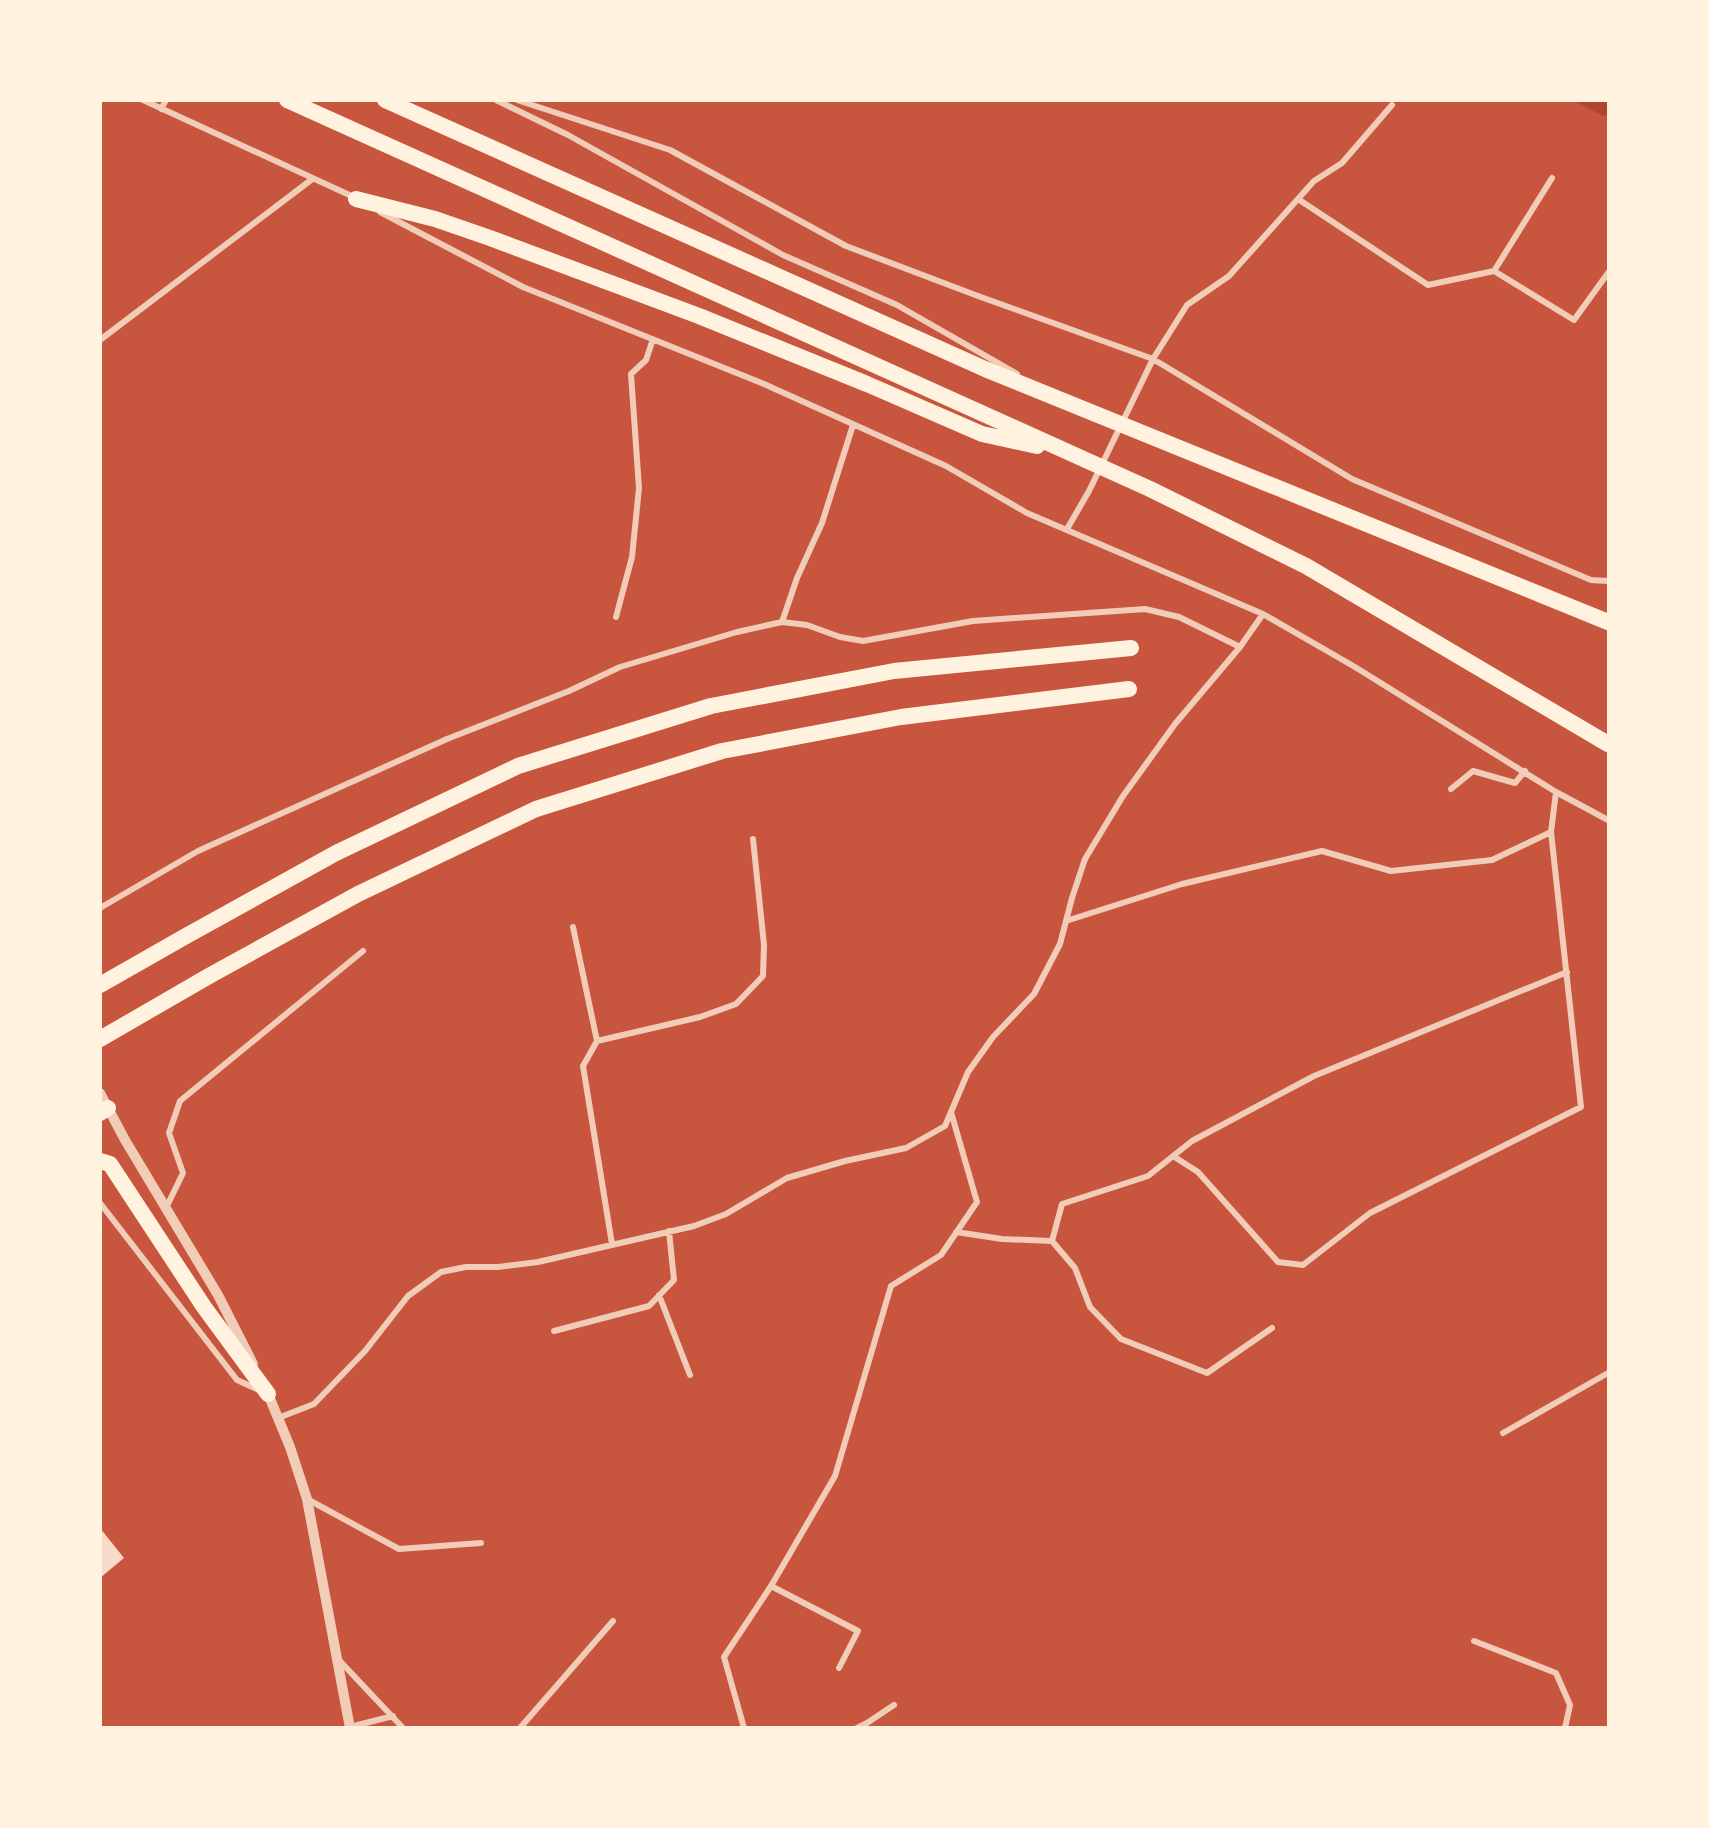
<svg xmlns="http://www.w3.org/2000/svg" width="1709" height="1828" font-family="Arial,sans-serif">
	<style>
		.green { fill: #ae4732 }
		.building { fill: #f7dbc8 }
		.lines { fill: none; stroke-linecap: round; stroke-linejoin: round }
		.minor { stroke: #f1ccb7; stroke-width: 6 }
		.tertiary { stroke: #f1ccb7; stroke-width: 10 }
		.trunk { stroke: #fff3e0; stroke-width: 16 }
	</style>
	<rect width="100%" height="100%" fill="#c8553d"/>
	<path class="green" d="M1574,101H1608V115L1603,116Z"/>
	<path class="building" d="M100,1528L124,1558L100,1578Z"/>
	<g class="lines">
		<path class="minor" d="M143,100L356,198
			M496,100L568,135L783,255L897,305L1017,374
			M517,100L670,150L846,246L978,296L1153,359L1352,479L1591,580L1608,581
			M161,109L166,100
			M1298,199L1428,285L1494,271L1552,178
			M380,212L523,287L764,384L946,466L1027,513L1263,614L1355,667L1556,792L1608,820
			M1494,271L1574,320L1608,273
			M100,340L311,180
			M1067,529L1089,491L1153,359L1187,305L1229,276L1314,181L1342,163L1392,105
			M616,617L632,557L639,488L631,374L646,360L653,339
			M782,622L797,578L822,523L853,425
			M1451,789L1473,771L1515,783L1525,771
			M100,908L198,851L447,739L569,691L620,667L737,632L782,622L807,625L840,637L863,641L973,621L1145,609L1179,617L1240,647
			M1066,921L1182,884L1322,851L1391,871L1492,860L1551,832
			M573,927L597,1041
			M1173,1156L1198,1172L1278,1262L1303,1265L1370,1213L1581,1107L1551,832L1556,792
			M100,1203L237,1380L259,1390
			M166,1208L183,1173L169,1133L180,1101L363,951
			M956,1232L1002,1239L1052,1241L1062,1204L1148,1176L1192,1141L1314,1076L1567,972
			M1052,1241L1075,1268L1090,1307L1121,1339L1207,1373L1272,1328
			M612,1244L583,1066L597,1041L700,1017L736,1004L763,976L764,945L753,839
			M659,1295L690,1375
			M554,1331L649,1306L674,1280L669,1231
			M278,1418L314,1404L365,1351L408,1296L441,1272L466,1267H498L538,1262L694,1226L726,1214L787,1178L845,1161L906,1148L945,1126L968,1072L993,1037L1034,994L1060,944L1072,898L1085,859L1123,796L1175,724L1240,647L1263,614
			M1503,1433L1608,1373
			M307,1499L399,1549L481,1543
			M771,1586L858,1631L839,1668
			M1474,1641L1556,1673L1570,1705L1565,1728
			M338,1659L403,1728
			M350,1727L393,1716
			M520,1728L613,1621
			M744,1728L724,1657L771,1586L835,1476L891,1286L941,1255L977,1202L951,1112
			M857,1728L867,1723L894,1705"/>
		<path class="tertiary" d="M100,1093L125,1140L218,1295L253,1364
			M266,1389L290,1447L307,1499L350,1728"/>
		<path class="trunk" d="M287,100L1150,489L1306,566L1608,744
			M385,100L985,369L1608,622
			M356,199L435,219L490,238L699,316L867,384L982,434L1037,446
			M100,985L186,936L336,853L518,766L711,706L894,671L1131,648
			M100,1039L209,976L358,894L536,809L722,751L901,717L1129,689
			M100,1113L108,1108
			M100,1161L110,1164L204,1307L268,1394"/>
	</g>
	<rect width="1709" height="1828" fill="none" stroke="#fff3e0" stroke-width="204"/>
</svg>
